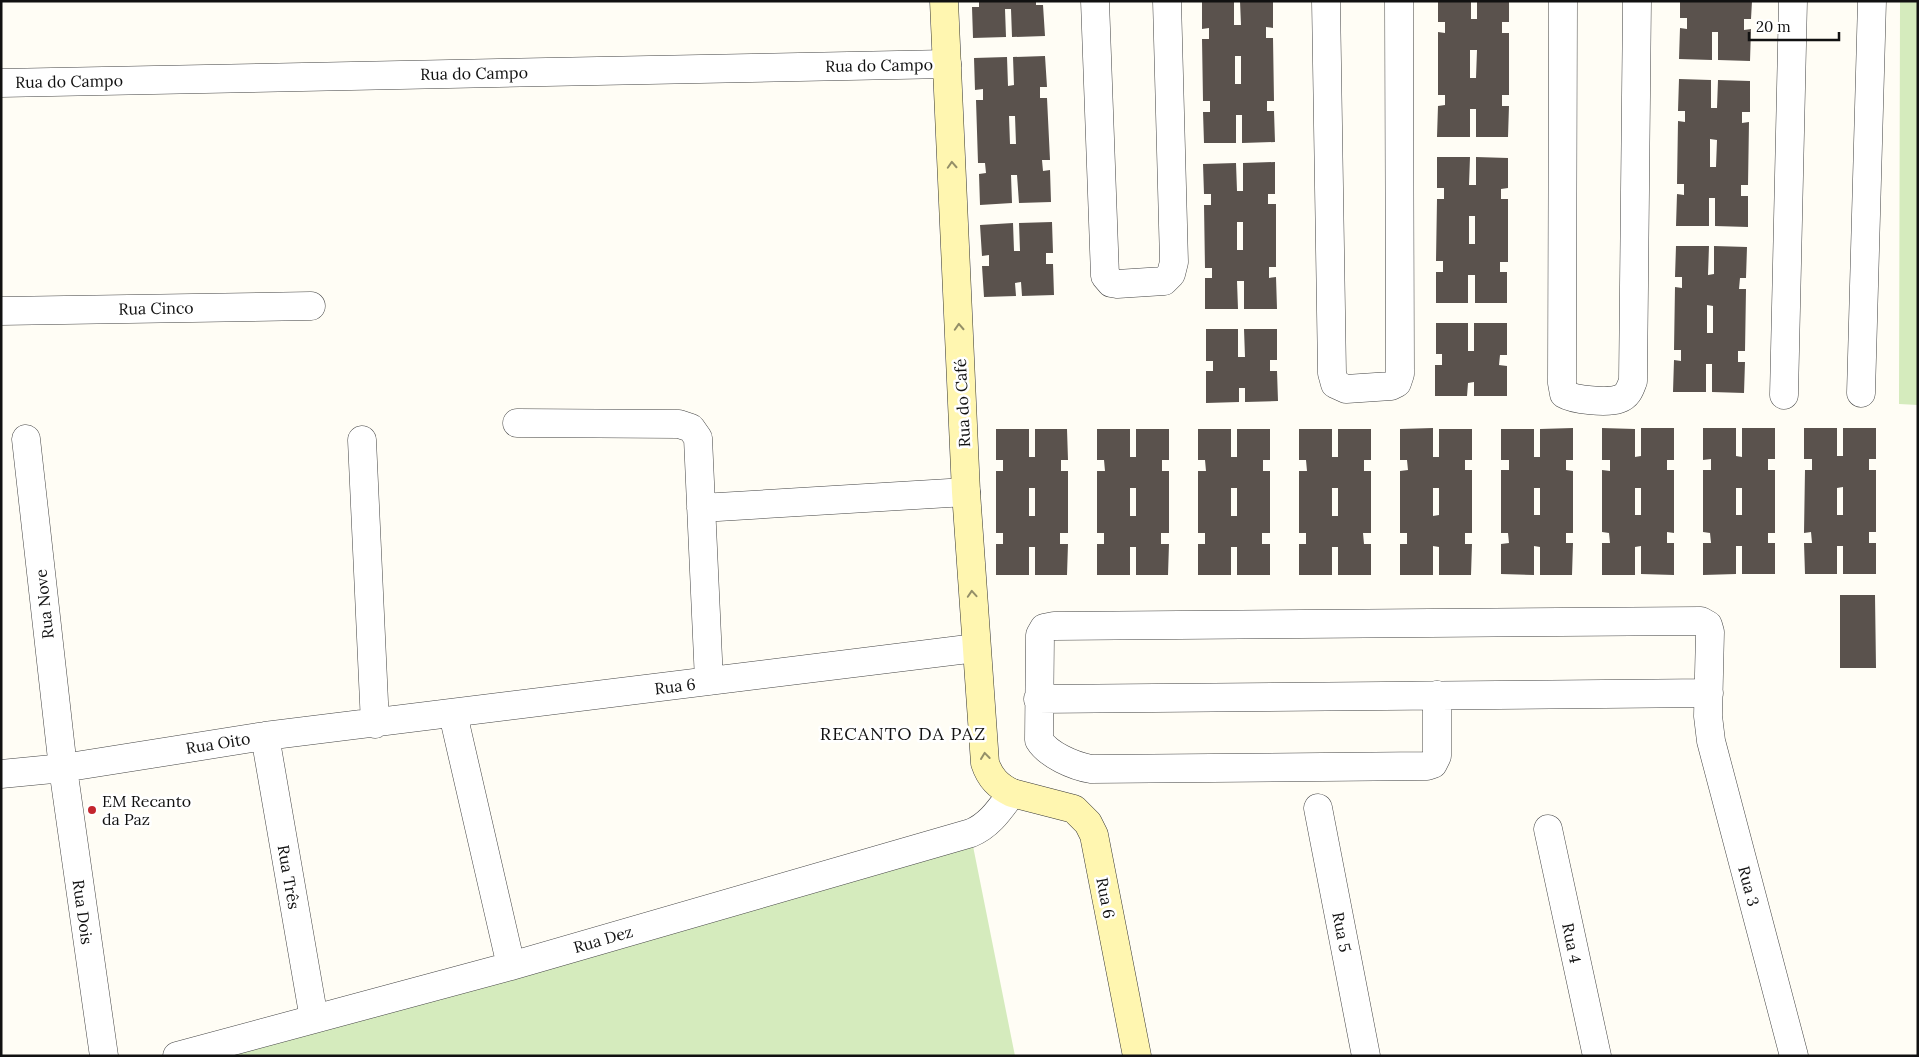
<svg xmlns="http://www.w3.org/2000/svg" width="1919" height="1057" font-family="Lora,serif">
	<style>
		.green { fill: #d5ebbd }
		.building { fill: #5a524d; fill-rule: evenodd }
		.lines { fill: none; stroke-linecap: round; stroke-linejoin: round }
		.street-casing { stroke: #444; stroke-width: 29 }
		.secondary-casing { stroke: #333; stroke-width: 29 }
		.street { stroke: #fff; stroke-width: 28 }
		.secondary { stroke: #fff6b0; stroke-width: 28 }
		.oneway { stroke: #948f68 }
		.poi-dot { fill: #c4262e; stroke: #fff; stroke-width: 2 }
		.labels { text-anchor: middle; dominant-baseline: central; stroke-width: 5; stroke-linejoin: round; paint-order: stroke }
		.street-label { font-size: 16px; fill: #111; stroke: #fff }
		.poi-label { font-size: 16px; fill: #111; stroke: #fff; text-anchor: start }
		.neighbourhood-label { font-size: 18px; letter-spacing: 1px; fill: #111; stroke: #fff }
	</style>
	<rect width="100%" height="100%" fill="#fffdf5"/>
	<path class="green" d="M1900,1H1918V405L1899,404Z
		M973,846L1015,1056H215Z"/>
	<path class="building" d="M979,1H1036V5H1043L1045,36L1012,37L1011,9H1005L1006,37L973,38L972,7H979Z
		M1202,1H1234V25H1241L1240,1H1273V28L1266,27V38H1273L1274,101H1267V111H1274L1275,142L1242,143V115H1236V143H1204L1203,112H1210V101H1203L1202,39H1209V28L1202,29ZM1235,56H1241V84H1235Z
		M1438,1H1471V19H1477V1H1509V22H1502V33H1509V95H1502V106H1509L1508,137H1476V109H1470V137H1437L1438,106L1445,105V95H1438V32L1445,33V22H1438ZM1470,50H1477L1476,78H1470Z
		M1680,1H1752L1751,19H1744V30L1751,29L1750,61L1718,60V32H1712V60L1679,59L1680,28L1687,29V18H1680Z
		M1045,56L1047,87H1040V98H1047L1050,160H1042L1043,171L1050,170L1051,202L1019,203L1017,175H1011L1012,203L980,205L979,174L986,173L985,163H978L976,100H983V89L975,90L974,58L1007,57L1008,86L1014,85L1013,57ZM1009,116H1015L1016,144H1010Z
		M1679,79L1711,80V108H1717L1718,80L1750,81V112H1742V123L1749,122L1748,185H1741V196H1748V227L1715,226V198H1709V226H1676L1677,194L1684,195V184H1677L1678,121L1685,122V111H1678ZM1710,139L1717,140L1716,167H1710Z
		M1437,157H1470L1469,185H1476V157L1508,158V188L1501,189V199H1508V262H1500V272H1507V303H1475V275H1468V303H1436V272H1443V261H1436L1437,199H1444V188H1437ZM1469,216H1475V244H1469Z
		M1275,162V194H1268V204H1276V267H1269V278L1276,277L1277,309H1244V281H1237L1238,309H1205V278H1212V268H1205L1204,205H1211V194H1204L1203,164L1236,163L1237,191H1243V163ZM1237,222H1243V250H1237Z
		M1052,222L1053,253H1046V264H1053L1054,295L1022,296L1021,282L1015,283L1016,296L984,297L982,266H989V255L982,256L980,225L1013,223L1014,251H1020L1019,223Z
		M1676,246H1709L1708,275L1714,274V246L1747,247L1746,278H1740L1739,289H1746L1745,351H1738V362H1745L1744,393L1712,392V364H1706V392H1673L1674,360L1681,361V350H1674L1675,287L1682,288V277H1675ZM1707,305L1713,306V333H1707Z
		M1436,323H1468V351H1474V323H1507V355H1500L1499,365L1507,366V396H1474V382L1468,383L1467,396H1435V365H1442V354H1436Z
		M1206,329H1238V357H1245L1244,329H1277V360H1270V371H1277L1278,401L1245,402V388H1239V402L1206,403V371H1213V361H1206Z
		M1433,428V457H1439V429H1472V460H1465V470H1472V533H1465V544H1472L1471,575H1439V547L1433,546V575H1400V544H1407V533H1400V471L1408,470L1407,460H1400V429ZM1433,488H1439V515L1433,516Z
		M1573,428V460H1566V470L1573,471V533H1566V543H1573L1572,575H1540V547L1534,546V575L1501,574V544L1509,543L1508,533H1501V470H1509V460H1501V429H1534V457H1540V429ZM1534,488H1540V515H1534Z
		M1602,428L1635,429V457L1641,456V428H1674V460H1667V470H1674V533L1667,532V543H1674V575L1641,574V546L1635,547V575H1602V543H1610L1609,533L1602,532V470L1610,471V460H1602ZM1635,488H1641V515H1635Z
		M1703,428H1736V456L1742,457V428H1775V459H1768V470H1775V533H1768V543H1775V574H1742V546H1736V574L1703,575V543H1711L1710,533L1703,532V470H1711V459L1703,460ZM1736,488H1742V515H1736Z
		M1804,428H1837V456H1843V428H1876V459H1869V470H1876V532H1869V543H1876V574H1843V546H1837V574H1805L1804,543H1812L1811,532L1804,533L1805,470H1812V459H1804ZM1843,487V515H1837V488Z
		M996,429H1029V457H1035V429H1067L1068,460H1061V471H1068V533H1060V544H1068L1067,575H1035V547H1029V575H996V544H1003V533H996V471H1003V460H996ZM1029,488H1035V516H1029Z
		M1097,429H1130V457H1136V429H1169V460H1162V471H1169V533H1161V544H1169L1168,575H1136V547H1130V575H1097V544H1104V533H1097V471H1105L1104,460H1097ZM1130,488H1136V516H1130Z
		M1198,429H1231V457H1237V429H1270V460H1263V471H1270V533H1262V544H1270V575H1237V547H1231V575H1198V544H1205V533H1198V471H1206L1205,460H1198ZM1231,488H1237V516H1231Z
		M1299,429H1332V457H1338V429H1371V460H1364V471H1371V533H1363L1364,544H1371V575H1338V547H1332V575H1299V544H1306V533H1299V471H1307L1306,460H1299ZM1332,488H1338V516H1332Z
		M1840,595H1875L1876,668H1840Z"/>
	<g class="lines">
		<g class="street-casing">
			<path id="street" d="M1095,1L1105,276L1111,283L1117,284L1164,281L1171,274L1174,262L1167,1
				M1326,1L1332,373L1335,384L1346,389L1391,386L1397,383L1400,374L1399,1
				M1563,1L1562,383L1564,394C1574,400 1607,403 1619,399C1628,396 1630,389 1633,381L1637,1
				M1,83L947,64
				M1,311L311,306
				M1861,393L1872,1
				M1784,395L1793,1
				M517,423L679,424L691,428L698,438L709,681
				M26,439L63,768L104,1056
				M362,440L375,724
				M701,508L966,492
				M1437,695V756L1433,764L1427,766L1091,769C1074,766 1048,755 1039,740L1040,635L1044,628L1054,626L1701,621L1708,625L1710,632L1708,716L1711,741L1794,1056
				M1038,699L1709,693
				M453,714L511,966
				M265,736L314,1019
				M1,774L63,768L265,736L976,648
				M1318,808L1366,1056
				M1548,829L1597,1056
				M177,1056L511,966L971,833C990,825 1000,809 1012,793"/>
		</g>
		<g class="secondary-casing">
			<path id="secondary" d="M944,1L966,492L985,763C990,778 998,786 1012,793L1074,809L1088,823L1094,835L1137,1056"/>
		</g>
		<use href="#street" class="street"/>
		<use href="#secondary" class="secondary"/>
	</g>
	<defs><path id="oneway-chevron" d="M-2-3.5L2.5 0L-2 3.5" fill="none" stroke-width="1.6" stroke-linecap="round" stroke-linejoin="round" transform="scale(1.25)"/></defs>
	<g class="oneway">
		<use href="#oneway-chevron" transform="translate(952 165) rotate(-93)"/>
		<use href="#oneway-chevron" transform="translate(959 327) rotate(-93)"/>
		<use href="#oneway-chevron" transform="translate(972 594) rotate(-94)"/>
		<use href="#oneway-chevron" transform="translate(985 756) rotate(-97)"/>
	</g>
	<circle class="poi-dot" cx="92" cy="810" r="5"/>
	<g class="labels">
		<g class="street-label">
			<text transform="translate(879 65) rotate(-1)">Rua do Campo</text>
			<text transform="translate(474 73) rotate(-1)">Rua do Campo</text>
			<text transform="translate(69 81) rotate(-1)">Rua do Campo</text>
			<text transform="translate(156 308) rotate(-1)">Rua Cinco</text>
			<text transform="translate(962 403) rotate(-93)">Rua do Café</text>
			<text transform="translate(44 604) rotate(-96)">Rua Nove</text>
			<text transform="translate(675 686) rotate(-7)">Rua 6</text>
			<text transform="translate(218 743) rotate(-9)">Rua Oito</text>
			<text transform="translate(289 877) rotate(80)">Rua Três</text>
			<text transform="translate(1749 886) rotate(75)">Rua 3</text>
			<text transform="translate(1106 898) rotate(79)">Rua 6</text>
			<text transform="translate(83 912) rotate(82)">Rua Dois</text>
			<text transform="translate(1342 932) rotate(79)">Rua 5</text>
			<text transform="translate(603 939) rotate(-16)">Rua Dez</text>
			<text transform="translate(1572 943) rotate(78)">Rua 4</text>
		</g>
		<g class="poi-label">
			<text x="102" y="801">EM Recanto<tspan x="102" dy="18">da Paz</tspan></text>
		</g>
		<g class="neighbourhood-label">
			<text x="903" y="733">RECANTO DA PAZ</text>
		</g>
	</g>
	<rect width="1919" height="1057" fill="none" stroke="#111111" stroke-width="5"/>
	<path d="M1749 32v8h90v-8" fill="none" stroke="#111111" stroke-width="2.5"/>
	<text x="1756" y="32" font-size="15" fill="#111111" stroke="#ffffff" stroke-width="4" paint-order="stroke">20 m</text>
</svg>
